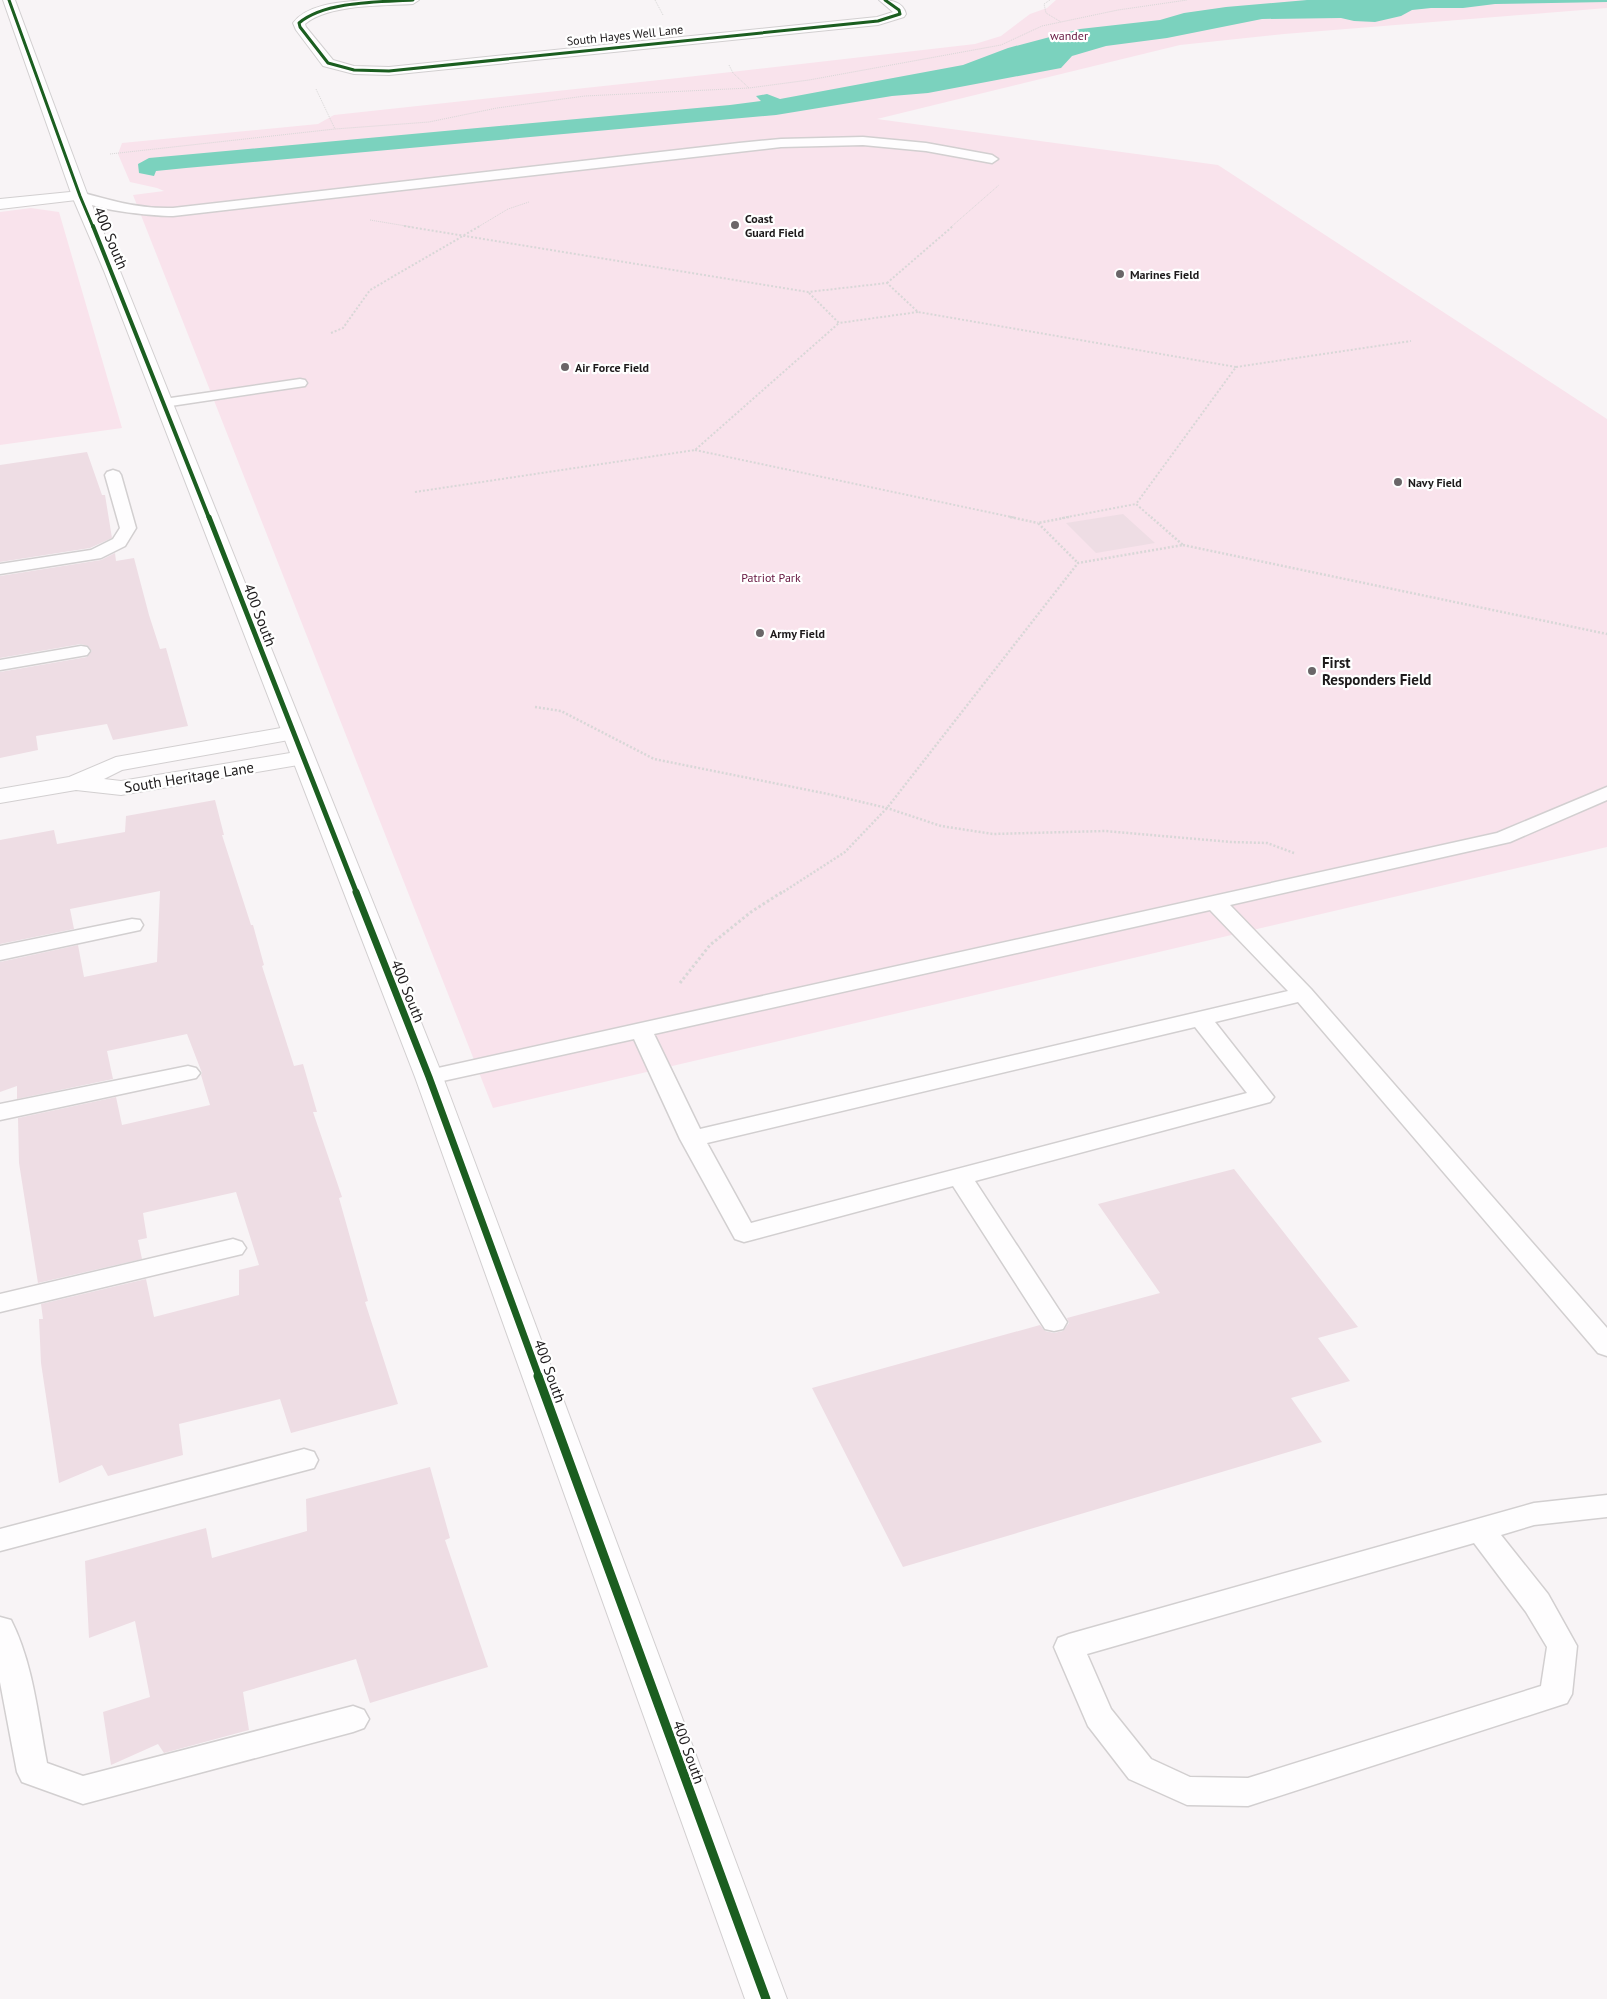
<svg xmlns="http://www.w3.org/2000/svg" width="1607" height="1999" font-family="'PT Sans',sans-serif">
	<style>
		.green { fill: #f9e3ec }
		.water { fill: #7bd2be }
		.building { fill: #eedde4 }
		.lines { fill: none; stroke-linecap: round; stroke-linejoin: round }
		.lane-casing { stroke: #d2cfd0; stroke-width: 3 }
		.street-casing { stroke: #d2cfd0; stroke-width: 2 }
		.secondary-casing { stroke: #d2cfd0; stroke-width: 2 }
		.path-far3 { stroke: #d8d7d7; stroke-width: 1; stroke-dasharray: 1 1; stroke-linecap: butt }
		.path-far2 { stroke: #d8d7d7; stroke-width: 2; stroke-dasharray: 2 2; stroke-linecap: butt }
		.path-far1 { stroke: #d8d7d7; stroke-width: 2.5; stroke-dasharray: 2 2; stroke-linecap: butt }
		.path { stroke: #d8d7d7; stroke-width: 3; stroke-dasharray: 2.5 2.5; stroke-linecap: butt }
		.lane { fill: #fefdfe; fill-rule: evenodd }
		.street { fill: #fefdfe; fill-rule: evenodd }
		.secondary { fill: #fefdfe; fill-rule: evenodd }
		.cycleway-far4-casing { stroke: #fff; stroke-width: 4.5 }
		.cycleway-far3-casing { stroke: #fff; stroke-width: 5.5 }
		.cycleway-far2-casing { stroke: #fff; stroke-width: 8 }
		.cycleway-far1-casing { stroke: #fff; stroke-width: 10 }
		.cycleway-casing { stroke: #fff; stroke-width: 12 }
		.cycleway-far4 { stroke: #1b5e20; stroke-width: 3 }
		.cycleway-far3 { stroke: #1b5e20; stroke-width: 4 }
		.cycleway-far2 { stroke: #1b5e20; stroke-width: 5 }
		.cycleway-far1 { stroke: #1b5e20; stroke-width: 7 }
		.cycleway { stroke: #1b5e20; stroke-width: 9 }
		.poi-dot { fill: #6a6668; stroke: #fff; stroke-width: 2 }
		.labels { text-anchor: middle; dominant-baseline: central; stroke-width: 4.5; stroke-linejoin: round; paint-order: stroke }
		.far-street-label { font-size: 12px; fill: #1d1a1b; stroke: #fff }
		.far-park-label { font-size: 12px; fill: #65153f; stroke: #fff }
		.far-poi-label { font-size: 12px; font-weight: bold; fill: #1d1a1b; stroke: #fff; text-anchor: start }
		.street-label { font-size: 15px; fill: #1d1a1b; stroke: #fff }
		.poi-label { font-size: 15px; font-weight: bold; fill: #1d1a1b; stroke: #fff; text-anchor: start }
	</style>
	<rect width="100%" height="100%" fill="#f8f4f6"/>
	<path class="green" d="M1056,0H1607V8L1284,34L1180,45L877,119L1218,165L1607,419V847L493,1108L133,195L164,191L157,188L130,182L118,154L122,143L318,124L334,115L678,78L975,44L1001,36L1030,14L1047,8Z
		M31,208L59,212L122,428L0,445V212Z"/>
	<path class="water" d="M1307,0H1607V2L1495,4L1463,8H1431L1412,10L1401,16L1375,22L1354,21L1341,18L1262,19L1167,38L1106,46L1072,56L1061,68L928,93L892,96L776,115L186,168L156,171L154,176L139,173L138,164L149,158L730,105L761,101L756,96L767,94L780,99L963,65L1008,48L1080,29L1160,20L1184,13L1226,7Z"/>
	<path class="building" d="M87,452L102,495H105L112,538L90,548L0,562V465Z
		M1123,514L1155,543L1096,553L1066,523Z
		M115,553L116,561L134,558L149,615L160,649L166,648L188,726L113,740L107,724L36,736L38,750L0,758V672L87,657L92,651L88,646L81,644L0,658V576L101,560Z
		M215,800L224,835H222L251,925H253L264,965L262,966L294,1066L303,1064L317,1112H313L342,1197L339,1198L368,1301L365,1302L398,1404L291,1433L280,1399L179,1424L183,1455L108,1476L102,1465L59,1483L41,1363L39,1319H43L41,1304L146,1279L154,1317L239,1295V1270L259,1265L236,1192L143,1213L147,1238L138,1240L142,1259L38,1283L19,1163L18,1118L116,1097L122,1125L210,1105L201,1075L202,1073L187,1034L107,1051L113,1079L17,1099V1086L0,1092V962L78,945L84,977L157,962L160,891L70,909L74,929L0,944V840L54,830L57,844L125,832L126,816Z
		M1234,1169L1358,1327L1318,1338L1350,1381L1291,1398L1322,1442L903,1567L812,1388L1040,1325L1045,1331L1054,1333L1063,1331L1069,1323L1067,1318L1160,1293L1098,1204Z
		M430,1467L450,1538L445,1540L488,1667L370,1703L356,1659L243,1692L249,1730L164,1753L158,1744L111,1765L103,1712L150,1697L135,1621L89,1638L85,1561L206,1528L212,1558L307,1531L306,1499Z"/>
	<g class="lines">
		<g class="lane-casing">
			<path id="lane" d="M863,137L926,143L992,155L998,159L992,163L926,151L863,145L781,147L173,216C153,216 86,210 74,196L80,192C113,201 138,209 173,208L739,143L781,139Z
				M300,379L305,380L307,383L305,386L164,407L159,406L157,403L159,400L164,399Z
				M113,470L119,472L121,475L136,528L125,546L101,558L0,574V564L91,550L113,539L120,528L105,475L107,472Z
				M81,646L87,647L90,651L87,655L0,670V660Z
				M1607,787V800L1510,842L1230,905L1311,989L1607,1328V1356L1598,1353L1298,1002L1215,1022L1270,1092L1274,1097L1270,1102L975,1181L1067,1322L1063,1329L1054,1331L1045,1329L953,1186L744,1242L735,1239L680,1139L634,1039L429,1084L421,1082L417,1077L421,1072L429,1070L1497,833ZM1210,910L1288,991L700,1129L654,1034ZM1195,1027L1247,1093L751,1223L707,1143Z
				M132,919L140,920L143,925L140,930L0,960V946Z
				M188,1066L196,1068L200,1073L196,1078L0,1120V1104Z
				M233,1239L242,1242L246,1248L242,1254L0,1312V1294Z
				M304,1449L314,1452L318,1460L314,1468L0,1551V1529Z
				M1607,1495V1517L1534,1525L1501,1535L1548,1594L1577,1646L1572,1694L1567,1703L1248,1806L1187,1805L1129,1779L1088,1726L1054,1647L1058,1638L1069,1634L1534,1503ZM1474,1543L1526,1612L1547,1647L1541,1686L1248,1778L1190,1777L1151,1759L1111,1709L1087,1654Z
				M0,1617L11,1620C33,1663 38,1716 47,1763L83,1776L353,1706L364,1710L369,1719L364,1728L353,1732L83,1804L22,1782L17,1772L0,1682Z"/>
		</g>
		<g class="street-casing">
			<path id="street" d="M365,0H419L413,4C383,6 328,4 305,24L306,27L333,60L354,66L389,67L877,17L893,12L879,0C890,0 903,1 906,14L904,17L878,25L389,75L354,74L323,66L296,30L293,23C308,3 343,2 365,0Z
				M80,191L85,193L88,196L85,199L0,209V199Z
				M292,726L300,728L304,733L300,738L122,770L104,779L121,781L302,751L310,753L314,758L310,763L121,795L76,790L0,803V789L69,777L116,757Z"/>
		</g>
		<g class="secondary-casing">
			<path id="secondary" d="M3,0H15L88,196L120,271L443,1077L787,1999H745L415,1077L104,271L72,196Z"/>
		</g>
		<path class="path-far3" d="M655,0L663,15
			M1050,0L1044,4L1046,13L1061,22
			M729,65L733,73L749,88
			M316,89L335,129
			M110,154L335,129L429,122L497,108L585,96L749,88L809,80L1001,45L1042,26L1118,10L1187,0
			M370,220L412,227
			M478,227L508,209L529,202
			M951,227L999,185"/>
		<path class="path-far2" d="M404,226L808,292L887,283L918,312L1236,367L1136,504L1152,518
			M887,283L953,226
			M809,293L839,323L918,312
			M331,333L343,328L370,290L480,226
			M1236,367L1411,341
			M695,450L1016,518
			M415,492L695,450L839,323
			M1062,518L1136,504"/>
		<path class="path-far1" d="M1010,517L1038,523
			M1069,517L1038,523L1078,563
			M1183,545L1607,634
			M535,707L561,711L654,759L828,794L887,808L941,826L993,834L1105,831L1231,842L1267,843L1294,853
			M780,894L845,852L887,808L1078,563L1183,545L1151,517"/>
		<path class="path" d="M680,983L710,945L751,912L782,892"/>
		<use href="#lane" class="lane"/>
		<use href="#street" class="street"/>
		<use href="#secondary" class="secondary"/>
		<g class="cycleway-far4-casing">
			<path id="cycleway-far4" d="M9,0L80,196L93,227
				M413,0C380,2 325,1 299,23L300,27L328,63L354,70L389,71L878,21L900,14L899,10L885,0"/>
		</g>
		<g class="cycleway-far3-casing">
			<path id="cycleway-far3" d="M93,226L209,518"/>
		</g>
		<g class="cycleway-far2-casing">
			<path id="cycleway-far2" d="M209,517L357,894"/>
		</g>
		<g class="cycleway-far1-casing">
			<path id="cycleway-far1" d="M356,892L429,1077L539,1377"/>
		</g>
		<g class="cycleway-casing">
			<path id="cycleway" d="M538,1376L766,1999"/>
		</g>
		<use href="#cycleway-far4" class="cycleway-far4"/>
		<use href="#cycleway-far3" class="cycleway-far3"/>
		<use href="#cycleway-far2" class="cycleway-far2"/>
		<use href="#cycleway-far1" class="cycleway-far1"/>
		<use href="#cycleway" class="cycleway"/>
	</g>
	<g class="poi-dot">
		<circle cx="735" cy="225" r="5"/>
		<circle cx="1120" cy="274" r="5"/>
		<circle cx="565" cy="367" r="5"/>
		<circle cx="1398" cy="482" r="5"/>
		<circle cx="760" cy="633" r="5"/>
		<circle cx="1312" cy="671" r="5"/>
	</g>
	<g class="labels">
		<g class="far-street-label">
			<text transform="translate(625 35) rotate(-6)">South Hayes Well Lane</text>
		</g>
		<g class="far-park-label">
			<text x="1069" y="35">wander</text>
			<text x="771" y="577">Patriot Park</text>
		</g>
		<g class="far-poi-label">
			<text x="745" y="218">Coast<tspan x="745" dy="14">Guard Field</tspan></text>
			<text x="1130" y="274">Marines Field</text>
			<text x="575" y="367">Air Force Field</text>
			<text x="1408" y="482">Navy Field</text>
			<text x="770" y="633">Army Field</text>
		</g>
		<g class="street-label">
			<text transform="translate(111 238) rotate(67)">400 South</text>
			<text transform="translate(260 615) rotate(69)">400 South</text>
			<text transform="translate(189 777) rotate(-9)">South Heritage Lane</text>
			<text transform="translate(408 991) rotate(68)">400 South</text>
			<text transform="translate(550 1371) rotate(70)">400 South</text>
			<text transform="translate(689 1752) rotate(70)">400 South</text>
		</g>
		<g class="poi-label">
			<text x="1322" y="662">First<tspan x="1322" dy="17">Responders Field</tspan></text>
		</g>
	</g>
</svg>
